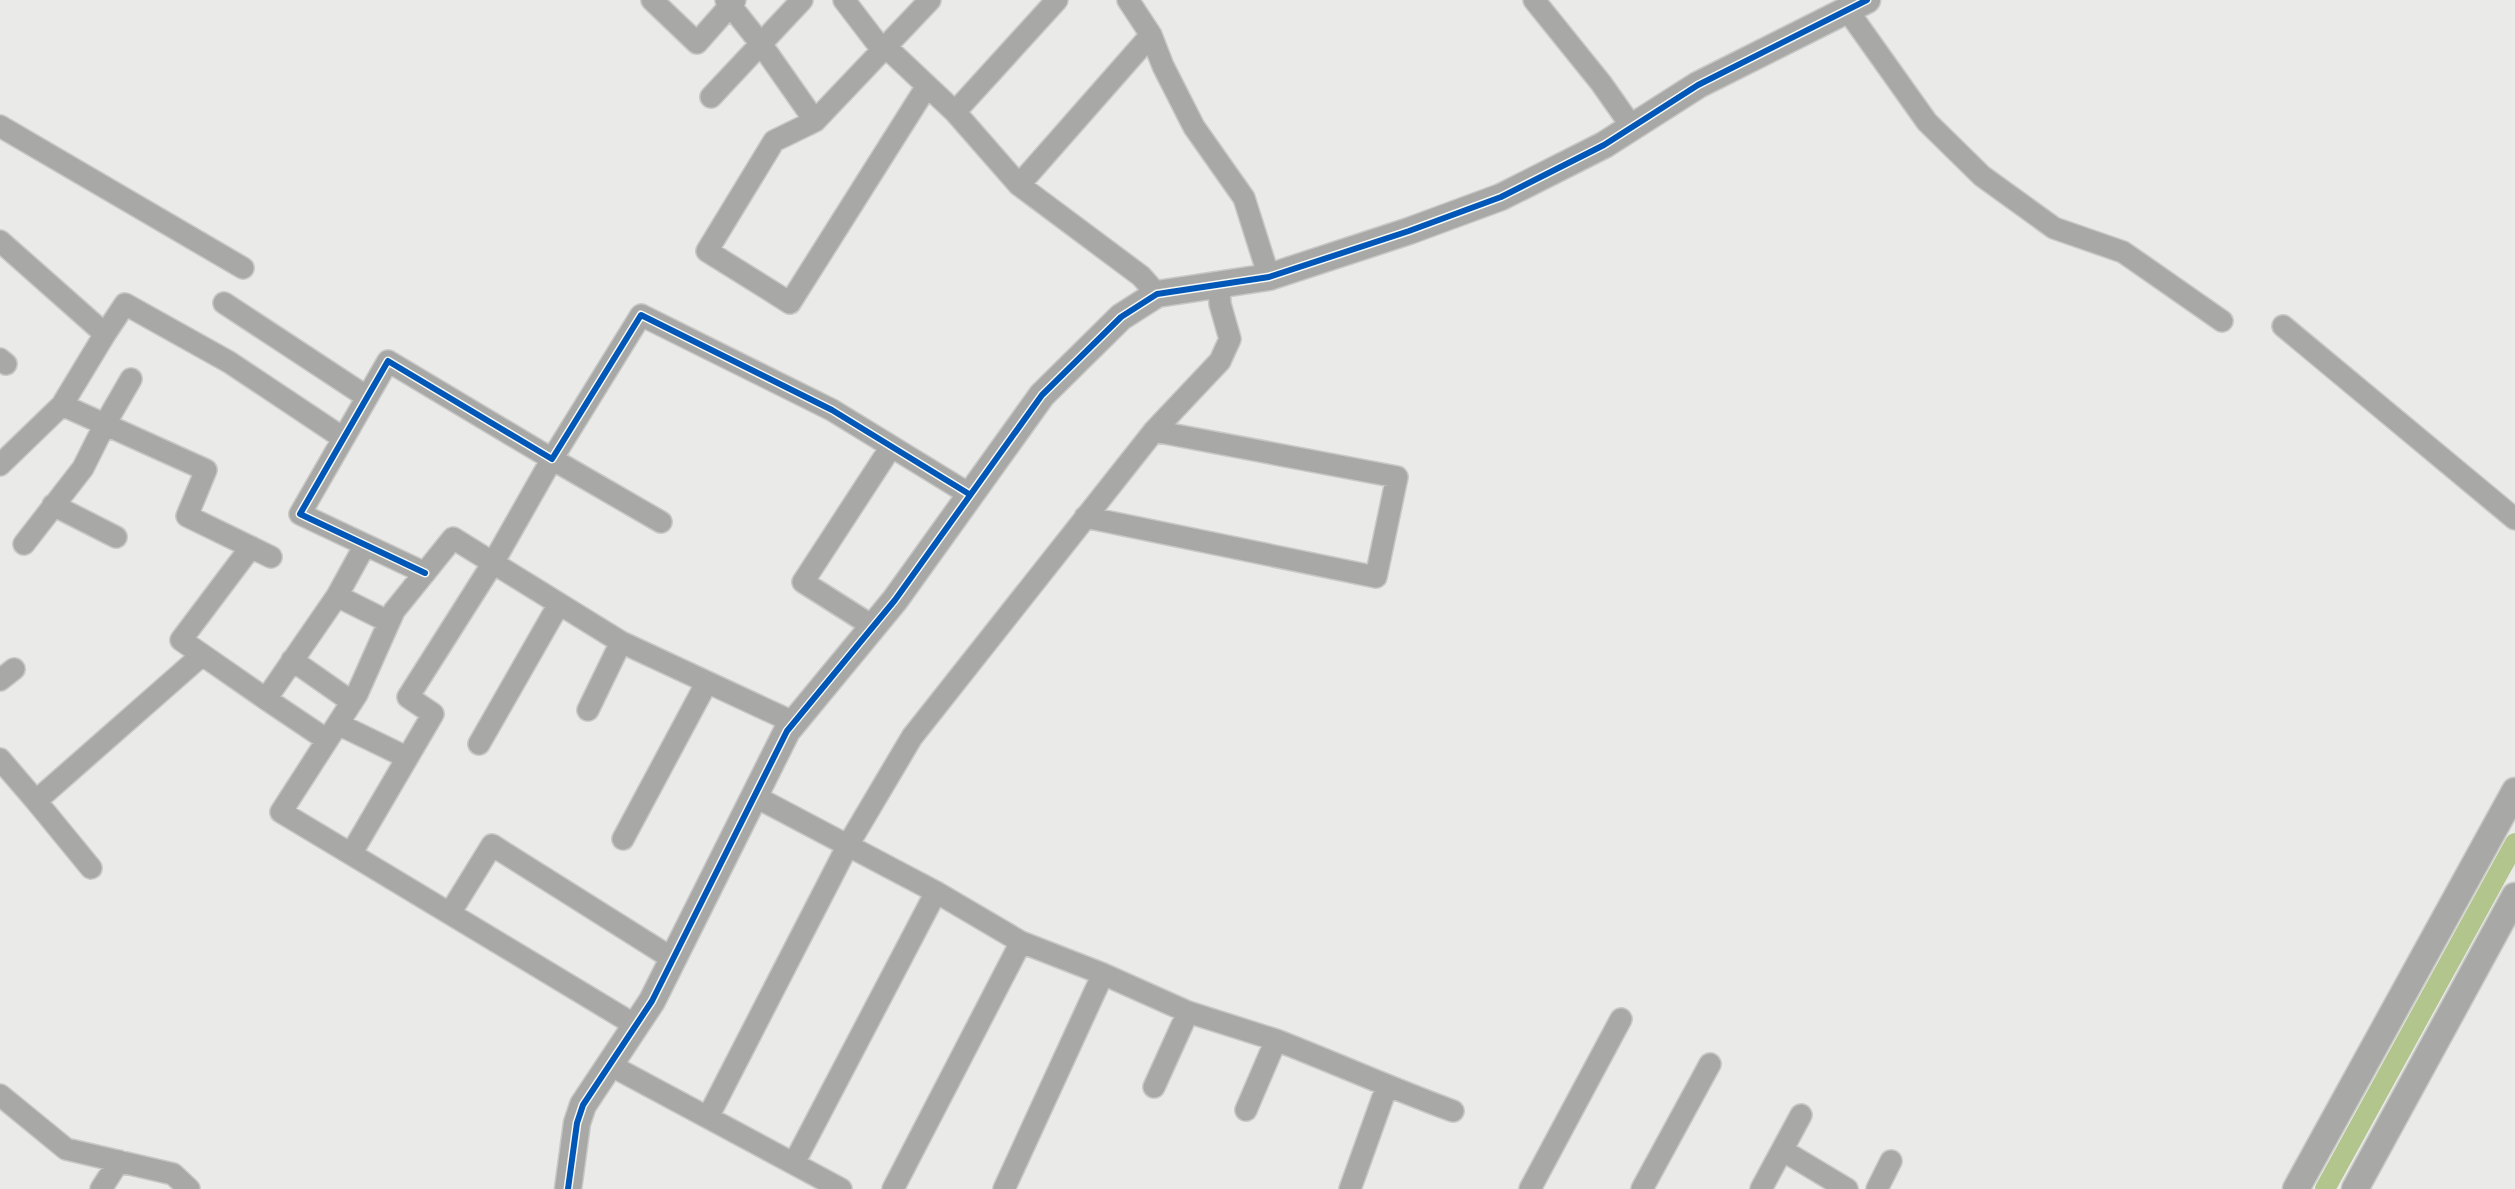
<svg xmlns="http://www.w3.org/2000/svg" width="2515" height="1189" font-family="Jost,sans-serif">
	<style>
		.lines { fill: none; stroke-linecap: round; stroke-linejoin: round }
		.canal { stroke: #b1c58c; stroke-width: 20 }
		.minor-casing { stroke: #c8c8c7; stroke-width: 24 }
		.tertiary-casing { stroke: #c8c8c7; stroke-width: 29 }
		.minor { stroke: #a8a8a7; stroke-width: 21 }
		.tertiary { stroke: #a8a8a7; stroke-width: 26 }
		.cycleway-casing { stroke: #f7f9f4; stroke-width: 9 }
		.cycleway { stroke: #0057b8; stroke-width: 6 }
	</style>
	<rect width="100%" height="100%" fill="#eaebe8"/>
	<g class="lines">
		<path class="canal" d="M2325,1189L2515,843"/>
		<g class="minor-casing">
			<path id="minor" d="M652,0L697,43L735,0
				M726,0L761,44L815,121L930,0
				M844,0L883,51
				M1128,0L1151,35L1163,66L1194,127L1244,198L1269,277
				M1534,0L1601,83L1632,127
				M1848,11L1927,122L1982,176L2054,228L2123,252L2222,321
				M886,47L955,112L1019,185L1141,276L1157,294
				M711,97L802,0
				M955,112L1057,0
				M815,121L774,141L707,251L790,303L927,86
				M0,126L243,268
				M1019,185L1151,35
				M0,241L105,334L125,304L229,362L343,438
				M224,303L367,397
				M2283,326L2515,519
				M0,359L6,364
				M62,405L206,470L187,516L271,557
				M0,465L62,405L105,334
				M53,505L116,537
				M1085,517L1376,577L1397,477L1154,431
				M24,544L83,468L105,424L131,379
				M365,545L337,596L389,622
				M251,547L181,640L266,699
				M425,573L300,514L388,361L552,459L641,315L832,410L969,494
				M874,627L803,582L891,447
				M292,660L352,702
				M0,680L14,669
				M588,710L621,642
				M338,724L406,757
				M327,740L266,699L337,596
				M479,744L559,604
				M0,759L36,801
				M754,796L936,892L1021,942L1103,974L1004,1189
				M623,839L707,682
				M351,854L281,812L357,694L394,611L453,538L621,642L795,723
				M91,868L36,801L202,655
				M450,913L492,845L673,959
				M1103,974L1188,1012L1276,1040L1246,1110
				M635,1025L351,854L433,714L408,697L493,563L552,459L661,522
				M1276,1040C1335,1063 1393,1089 1453,1111
				M610,1065L841,1189
				M1154,1087L1188,1012
				M0,1095L66,1149L173,1174L189,1189
				M708,1117L848,845L912,737L1154,431L1220,361L1230,339L1220,304L1219,285
				M1782,1150L1847,1189
				M794,1163L936,892
				M101,1189L119,1161
				M893,1189L1021,942
				M1350,1189L1387,1086
				M1530,1189L1621,1019
				M1642,1189L1710,1064
				M1761,1189L1801,1115
				M1877,1189L1891,1161"/>
		</g>
		<g class="tertiary-casing">
			<path id="tertiary" d="M568,1189L577,1123L583,1105L652,1001L787,731L895,600L1042,395L1121,317L1157,294L1269,277L1409,231L1501,197L1604,145L1698,85L1867,0
				M2296,1189L2515,791
				M2355,1189L2515,896"/>
		</g>
		<use href="#minor" class="minor"/>
		<use href="#tertiary" class="tertiary"/>
		<g class="cycleway-casing">
			<path id="cycleway" d="M425,573L300,514L388,361L552,459L641,315L832,410L969,494
				M568,1189L577,1123L583,1105L652,1001L787,731L895,600L1042,395L1121,317L1157,294L1269,277L1409,231L1501,197L1604,145L1698,85L1867,0"/>
		</g>
		<use href="#cycleway" class="cycleway"/>
	</g>
</svg>
